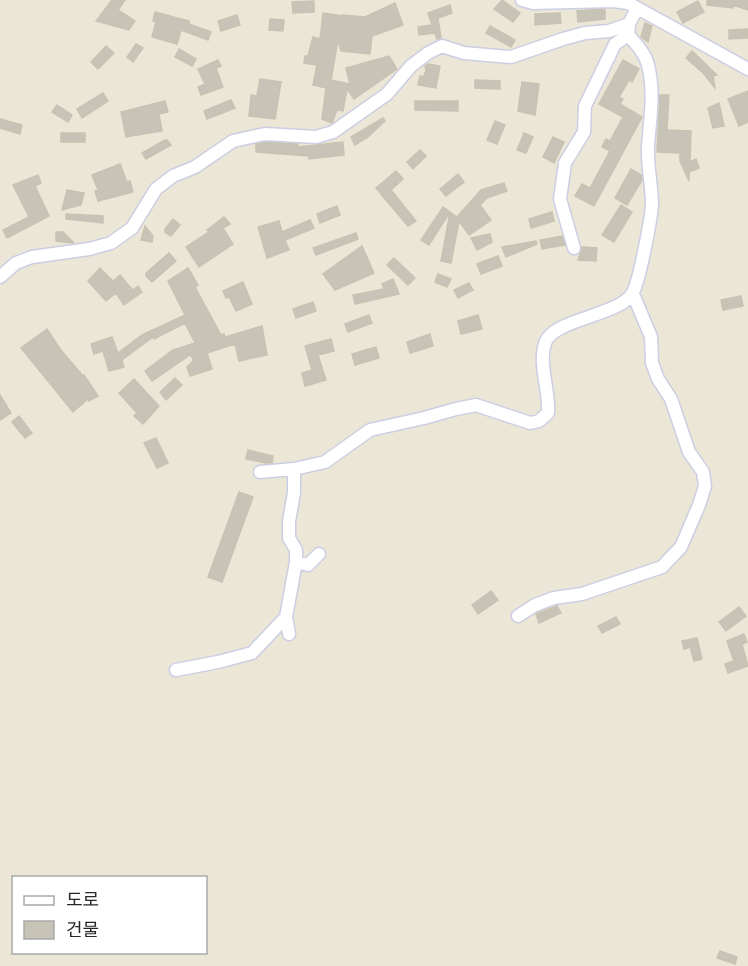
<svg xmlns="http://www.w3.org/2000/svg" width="748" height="966" font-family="Figtree,'Noto Sans KR',sans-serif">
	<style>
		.building { fill: #c7c3b7; stroke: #c8c3b1; stroke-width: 1.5 }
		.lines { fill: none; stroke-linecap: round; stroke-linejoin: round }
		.minor-casing { stroke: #cccee3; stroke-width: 15 }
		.minor { stroke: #fff; stroke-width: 12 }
	</style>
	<rect width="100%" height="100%" fill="#ece6d7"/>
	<path class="building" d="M112,0H125L118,10L135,21L129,30L96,21Z
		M502,0L520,13L513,22L494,9Z
		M707,0H748V10L733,5V8L707,5Z
		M314,1V12L293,13L292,2Z
		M698,1L704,12L683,23L677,12Z
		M395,3L403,25L372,36L370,54L341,51L338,40L331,80L350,84L346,68L389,56L397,69L354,99L347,89L343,111L337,110L332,123L322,119L326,88L313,85L317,65L304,63L305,56H308L313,37L320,39L323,13L343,16V15L365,17Z
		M450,5L452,13L438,18L441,38L437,39L435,33L419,35L418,27L432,25L428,13Z
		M605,9V19L578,22L577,11Z
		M155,12L189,21V24L211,32L208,40L181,30L177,44L152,37L156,22L153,21Z
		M560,13L561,23L535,25V14Z
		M237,15L240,25L221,31L218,21Z
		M270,19L284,20L283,31L269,30Z
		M645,23L652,26L648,42L641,37Z
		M490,26L515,40L511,47L486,33Z
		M748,29V38L729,39V30Z
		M136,44L143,48L133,62L127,57Z
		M106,46L114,53L98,69L91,62Z
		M179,49L196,59L192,66L175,57Z
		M692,51L717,75L713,76L715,88L703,73L686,58Z
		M218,60L221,66L216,68L223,87L201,95L198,87L205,84L198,69Z
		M623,60L639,69L632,82L629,80L619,97L623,99L620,104L642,117L594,206L575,196L582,184L590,188L610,151L602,147L606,139L610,141L623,117L599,104Z
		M428,64L440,66L436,88L418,85L420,76L423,77L426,71L425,66Z
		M260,79L281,82L275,119L249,116L251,95L257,96Z
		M475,80L500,81V89L475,88Z
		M522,82L539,84L535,115L518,111Z
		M748,91V122L739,126L728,99Z
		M103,93L108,101L82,118L77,109Z
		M660,95H669L667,128L668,130L691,131L690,162L696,159L699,168L689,172V181L680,161V153L657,152Z
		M231,100L235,108L207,119L204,111Z
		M165,101L168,112L159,114L162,131L126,137L121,112Z
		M415,101H458V111L415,110Z
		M719,103L724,126L713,128L708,108Z
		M57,105L72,115L68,122L52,112Z
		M383,118L385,121L368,137L355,145L351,137Z
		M0,119L22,125L20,134L0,128Z
		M495,121L505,125L497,144L487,140Z
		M61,133H85V142H61Z
		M524,133L533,137L526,153L517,150Z
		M553,137L564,142L554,163L543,157Z
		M165,140H167L171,145L146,159L142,153Z
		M266,142L298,144L297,147L343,142L344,155L309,159V156L256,152V144Z
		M420,150L426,156L413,169L407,162Z
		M120,164L127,182L130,181L133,192L98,201L95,191L98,190L92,175Z
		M631,169L641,175L642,180L627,205L615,198Z
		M396,171L403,179L391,190L416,221L408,226L376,188Z
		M458,174L464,182L446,196L440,189Z
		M38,175L41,183L35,186L49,216L7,238L3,230L29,217L13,185Z
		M504,183L507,191L487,198L480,205L491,220L469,235L459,221L451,263L441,261L450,212L457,217L481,190Z
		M67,190L84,193L81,205L62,210Z
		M621,205L632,212L614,242L602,235Z
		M337,206L340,215L320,223L317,214Z
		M443,207L450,212L429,245L421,240Z
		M552,212L554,221L531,228L529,219Z
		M66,214L103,216V223L66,219Z
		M224,217L230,224L223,228L233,244L199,267L186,247L209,232L207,230Z
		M173,219L180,225L171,236L165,232V229Z
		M310,220L314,228L285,240L289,250L267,258L258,227L279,221L282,232Z
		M145,226L153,236L152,242L141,240Z
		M56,232H63L74,243L56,241Z
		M356,233L358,239L316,255L313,248Z
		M490,234L492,242L477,250L471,238Z
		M562,236L565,245L542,249L540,240Z
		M536,241L537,244L506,257L502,247Z
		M362,246L374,273L335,290L323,274Z
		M582,247L597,248L596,261L578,260Z
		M169,253L176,261L152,282L146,276V273Z
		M498,256L502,266L481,274L477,264Z
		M394,258L415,278L408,285L387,265Z
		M100,268L113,281L120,275L130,287L129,289L131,288L133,290L138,286L142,292L124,305L116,293L106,301L88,281Z
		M188,268L198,285L195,287L221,335L224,334L225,337L262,326L267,355L239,361L235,344L207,353L212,369L190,376L187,367L194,360L190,355L152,381L145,371L173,350L195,343L185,323L154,339L153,337L122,360L124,367L109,371L103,351L94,354L91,344L112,337L118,353L142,335L185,315L168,281Z
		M438,274L451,279L447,287L435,282Z
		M393,279L399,294L355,304L353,295L384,289L382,284Z
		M243,282L252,304L236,311L229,297L226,298L223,291Z
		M469,283L473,290L458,298L454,290Z
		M741,296L743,306L723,310L721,300Z
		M313,302L316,311L296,318L293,309Z
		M369,315L372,323L348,332L345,324Z
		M478,315L482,329L461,334L458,321Z
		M47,329L60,349L83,376L84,375L98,396L89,401L88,399L73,412L21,348Z
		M430,334L433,346L410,353L407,342Z
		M331,339L334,351L318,355L326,380L305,386L302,373L312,370L305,346Z
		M376,347L379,358L355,365L352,354Z
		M175,378L182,385L166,400L160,392Z
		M134,379L159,406L143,424L134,416L137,413L119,393Z
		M0,395L11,413L0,420Z
		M19,416L32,433L25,438L12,422Z
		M156,438L168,463L157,468L144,443Z
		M248,450L273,456L272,463H266L246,459Z
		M239,492L253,497L222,582L208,577Z
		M491,591L498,600L478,614L472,605Z
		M557,606L561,613L539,623L536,614Z
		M739,607L746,616L726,631L719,622Z
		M616,617L620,624L602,633L598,626Z
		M744,634L747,642L742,644L748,666L728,673L725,664L734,661L727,641Z
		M697,638L702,659L694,661L690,647L684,649L682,641Z
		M720,951L737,957L735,964L717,958Z"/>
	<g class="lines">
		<g class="minor-casing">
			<path id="minor" d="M522,0L533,3L613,1L628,3L748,69
				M574,248L560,199L565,163L584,132L585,106L615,44L628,35
				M0,277L16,263L32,257L89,249L111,243L132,228L156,189L173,176L195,167L233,141L265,134L316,137L333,132L387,94L411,66L428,53L442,46L464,53L511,57L563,39L585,33L609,31L629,24L637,8
				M260,472L294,469L325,462L370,430L424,418L456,409L476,405L530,423L539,421L548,413C550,391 537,362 546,341C556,319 619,315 632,294C639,284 651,219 652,205C652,186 647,166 648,146C650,118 655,93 648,65C645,53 636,44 628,35L629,24
				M296,562L308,565L319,554
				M518,616L535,605L554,598L582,594L662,567L681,547L699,505L705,486L703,472L689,452L671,399L658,379L652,363L651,337L633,294
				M286,617L289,634
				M176,670L218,662L252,653L286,617L296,562V550L289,538V521L294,493V469"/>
		</g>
		<use href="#minor" class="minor"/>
	</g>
	<rect x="12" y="876" width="195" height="78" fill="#ffffff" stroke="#a9a9a9" stroke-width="1.5"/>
	<rect x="24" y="896" width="30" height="9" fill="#ffffff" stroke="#a9a9a9" stroke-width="1.5"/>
	<text x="66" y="906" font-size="18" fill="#282828">도로</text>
	<rect x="24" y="921" width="30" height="18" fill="#c7c3b7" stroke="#a9a9a9" stroke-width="1.5"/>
	<text x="66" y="936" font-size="18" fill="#282828">건물</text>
</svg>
